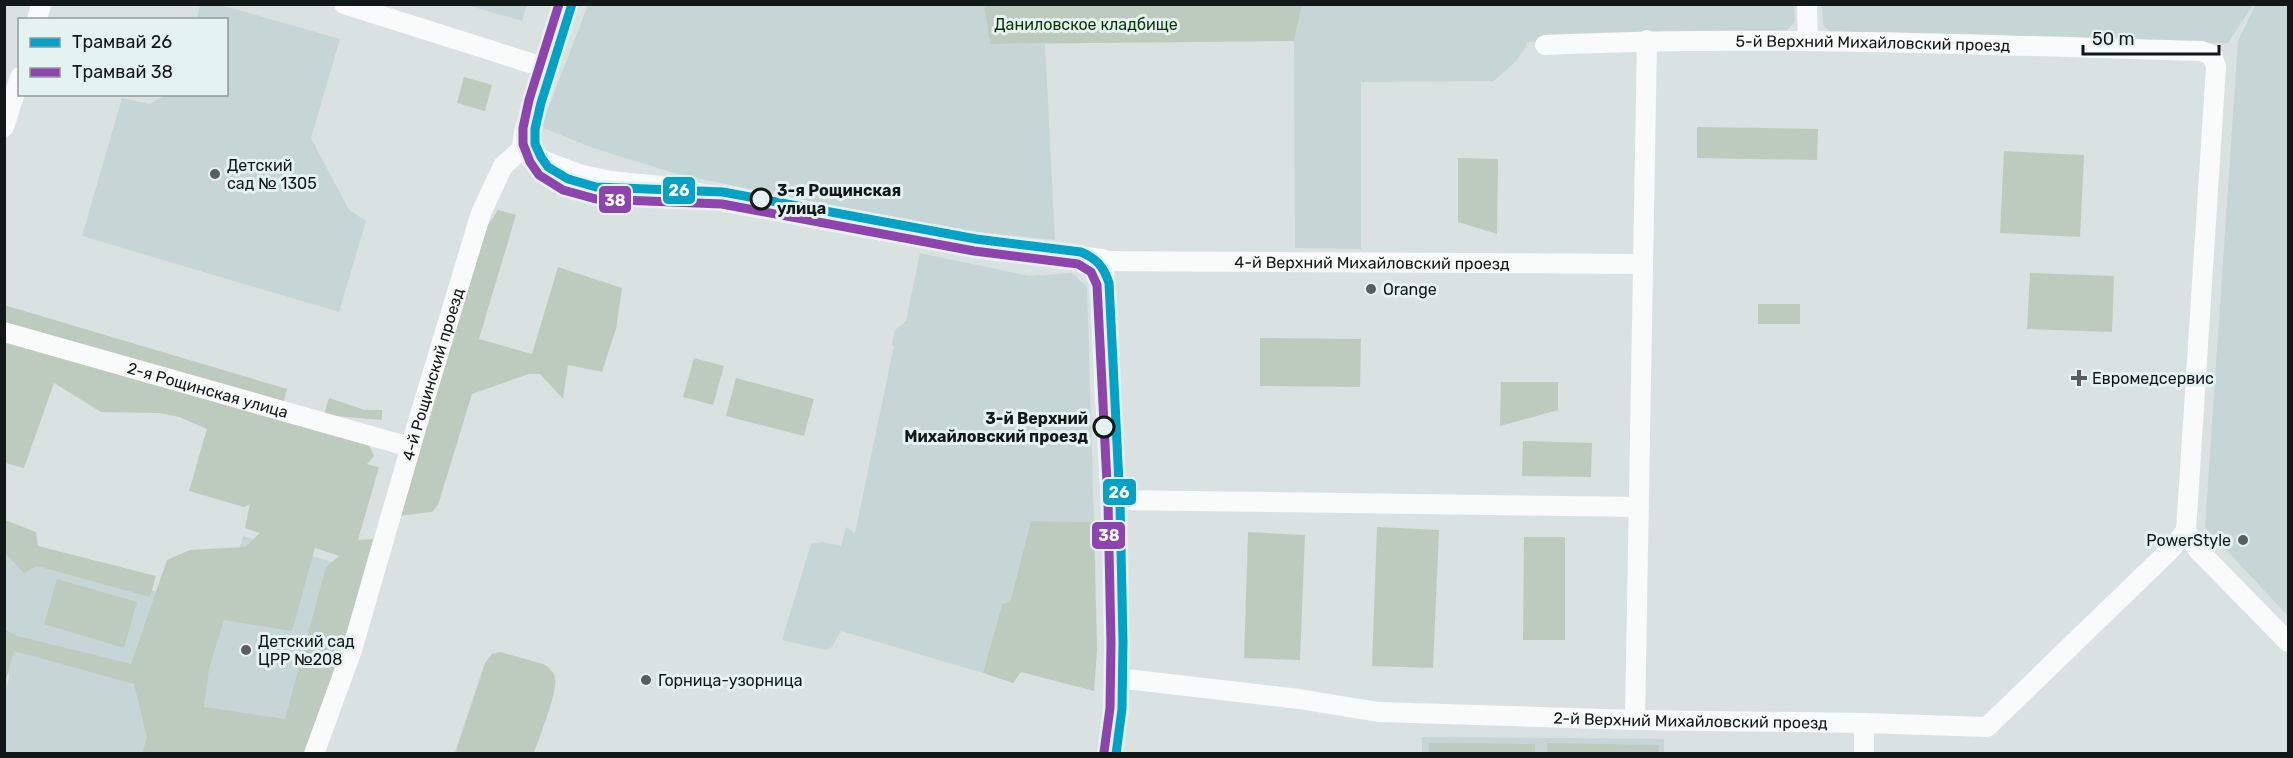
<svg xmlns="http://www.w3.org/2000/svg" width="2293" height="758" font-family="Rubik,sans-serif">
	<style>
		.built { fill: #c6d5d5 }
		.green { fill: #bdcbbe; fill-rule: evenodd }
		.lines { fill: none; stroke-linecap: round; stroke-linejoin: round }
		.minor { stroke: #f9fafa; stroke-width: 20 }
		.tertiary { stroke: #f9fafa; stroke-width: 24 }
		.tram-1-casing { stroke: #e4f2f1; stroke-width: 14 }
		.tram-2-casing { stroke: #e4f2f1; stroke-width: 14 }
		.tram-1 { stroke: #01a2c5; stroke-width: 9 }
		.tram-2 { stroke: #8e44ad; stroke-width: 9 }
		.poi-dot { fill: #585e5e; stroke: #e4f2f1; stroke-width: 2 }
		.stop-dot { fill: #e4f2f1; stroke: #121717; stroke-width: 3 }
		.labels { text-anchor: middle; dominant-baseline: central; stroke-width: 6; stroke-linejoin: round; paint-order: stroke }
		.park-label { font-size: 16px; fill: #083504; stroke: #e4f2f1 }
		.street-label { font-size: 16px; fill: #121717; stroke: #e4f2f1 }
		.poi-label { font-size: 16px; fill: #121717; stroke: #e4f2f1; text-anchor: start }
		.stop-label { font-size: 16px; font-weight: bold; fill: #121717; stroke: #e4f2f1; text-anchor: start }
		.line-badge { stroke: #e4f2f1; stroke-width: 2 }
		.badge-label { font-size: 16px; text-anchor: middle; font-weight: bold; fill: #fff }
	</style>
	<rect width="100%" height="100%" fill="#dae1e1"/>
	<path class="built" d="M2256,4L2288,5V616L2205,527L2238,41Z
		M200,5H221L340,39L311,138L349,210L366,221L339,312L82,236L122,98L150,104L165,95L226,94V20L197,19Z
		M467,5H527L522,21Z
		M588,5H984L990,44H1045L1055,240L949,229L795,199L674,173L593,148L541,127Z
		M1302,5H1794L1795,22L1784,33L1527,42L1526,47L1516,61L1494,81L1361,82V249L1295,248L1294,41Z
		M1822,5H2253L2228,43L1832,33L1823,25Z
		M920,253L1029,276L1072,273L1087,287L1094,522L1031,521L1010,602L1002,604L983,673L841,631L832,647L825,650L782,640L811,544L823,542L841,546L846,527L855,533L894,346L892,345L895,330L906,321Z
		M5,528L22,554L174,597L230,581L243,536L353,568L313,702L261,753H5L4,693L9,679V673L4,672Z
		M1422,737L1664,739V753L1422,754Z"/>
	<path class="green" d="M984,5V4L1302,5L1294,41L990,44Z
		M464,77L492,85L485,111L457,103Z
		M1697,127L1818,129L1817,160L1697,158Z
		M2004,151L2084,155L2080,237L2000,233Z
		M1458,158L1498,159L1497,234L1458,222Z
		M498,210L516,215L479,339L532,354L558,267L622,288L616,329L602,372L568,365L563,399L540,374H529L472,394L438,505L432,512L397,516L456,310L488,225Z
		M2030,273L2114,276L2112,332L2027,329Z
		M1758,304H1800V324H1758Z
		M4,305L287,389L283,404L5,326Z
		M1260,338L1361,339L1360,387L1260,386Z
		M5,339L368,443L374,456L367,464L379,467L358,540L373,539L344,644L305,753H142L147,738L134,684L14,651L5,683V630L18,636L131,664L167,560L190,550L245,547L260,533L245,528L250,504L244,507L189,491L207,429L179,417L159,413L101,412L54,383L24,468L5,463ZM315,548L339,556L326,567L285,719L204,707L209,669L224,620L292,631Z
		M694,358L724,366L713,405L683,397Z
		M736,378L814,399L804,436L726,416Z
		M1501,382H1558V410L1500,426Z
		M329,398L365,410H382V420L324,415Z
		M1523,441L1592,443L1591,477L1522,476Z
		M5,520L36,532L38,546L156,576L150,597L37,566L24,573L5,553Z
		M1031,521L1094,522L1097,650L1094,691L1021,672L1013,683L983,673L1002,604L1010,602Z
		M1377,527L1439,530L1433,668L1372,666Z
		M1248,532L1305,535L1300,660L1244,658Z
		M1524,537H1565V640H1523Z
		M57,579L137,602L124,648L44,624Z
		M500,652L543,664C549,667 553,671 555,678C558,692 539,738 534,753H455L485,663L492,654Z
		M1429,743L1535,744V753H1429Z
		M1547,743L1659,745L1658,753H1547Z"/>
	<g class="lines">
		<g class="minor">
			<path d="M344,4L546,68"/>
			<path d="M1807,4L1808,40"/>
			<path d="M37,20L41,4"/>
			<path id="s1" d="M1545,45C1764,35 1982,45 2201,51L2212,55L2216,67L2186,531L2198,550L2288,642"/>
			<path d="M4,127L20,77"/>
			<path id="s2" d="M1102,261L1643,264"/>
			<path id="s3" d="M4,332L410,447"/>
			<path d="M1114,500L1639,507"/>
			<path id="s4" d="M1117,678L1299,699L1378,712L1635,720L1864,723L1987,727L2169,551L2186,531"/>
			<path d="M1635,720L1647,40"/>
			<path id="s5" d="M314,754L352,650L422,408L481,213L503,166L524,147"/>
			<path d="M1864,754V723"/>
		</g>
		<path class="tertiary" d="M566,4L526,133L524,147L534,159L578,176L610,183L661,188L976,246L1102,261C1103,371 1114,480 1116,590C1117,645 1119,699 1110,754"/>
		<g class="tram-1-casing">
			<path id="tram-1" d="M572,4L541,103L535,129V144L541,157L548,167L568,179L596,187L723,192L976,239L1081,252C1096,258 1104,267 1109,283L1120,503L1123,642L1122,709L1116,754"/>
		</g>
		<g class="tram-2-casing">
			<path id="tram-2" d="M559,4L529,100L523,128V144L530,162L539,175L563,190L596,199L722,204L974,251L1078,264L1091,272L1097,285L1108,503L1111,643L1110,708L1104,752"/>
		</g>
		<use href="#tram-1" class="tram-1"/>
		<use href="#tram-2" class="tram-2"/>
	</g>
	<g class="poi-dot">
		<circle cx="215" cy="174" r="6"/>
		<circle cx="1371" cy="289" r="6"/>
		<path d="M2076 369h6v6h6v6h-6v6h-6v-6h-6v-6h6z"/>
		<circle cx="2243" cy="540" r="6"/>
		<circle cx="246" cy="650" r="6"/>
		<circle cx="646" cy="680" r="6"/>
	</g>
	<g class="stop-dot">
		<circle cx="761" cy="199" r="10"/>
		<circle cx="1104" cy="427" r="10"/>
	</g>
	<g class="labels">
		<g class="park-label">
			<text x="1086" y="24">Даниловское кладбище</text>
		</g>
		<g class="street-label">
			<text stroke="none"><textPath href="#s1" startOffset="328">5-й Верхний Михайловский проезд</textPath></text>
			<text stroke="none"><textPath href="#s2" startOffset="270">4-й Верхний Михайловский проезд</textPath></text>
			<text stroke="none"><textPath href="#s5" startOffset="398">4-й Рощинский проезд</textPath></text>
			<text stroke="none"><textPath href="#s3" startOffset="212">2-я Рощинская улица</textPath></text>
			<text stroke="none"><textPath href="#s4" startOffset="576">2-й Верхний Михайловский проезд</textPath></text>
		</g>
		<g class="poi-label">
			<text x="227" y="165">Детский<tspan x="227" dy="18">сад № 1305</tspan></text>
			<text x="1383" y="289">Orange</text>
			<text x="2092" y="378">Евромедсервис</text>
			<text x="2231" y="540" text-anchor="end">PowerStyle</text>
			<text x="258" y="641">Детский сад<tspan x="258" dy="18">ЦРР №208</tspan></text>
			<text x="658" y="680">Горница-узорница</text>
		</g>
		<g class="stop-label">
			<text x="777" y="190">3-я Рощинская<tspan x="777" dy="18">улица</tspan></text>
			<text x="1088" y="418" text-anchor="end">3-й Верхний<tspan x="1088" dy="18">Михайловский проезд</tspan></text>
		</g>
	</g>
	<g class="line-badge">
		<rect x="662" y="176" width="34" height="29" rx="6" fill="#01a2c5"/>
		<rect x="598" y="185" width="34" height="29" rx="6" fill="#8e44ad"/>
		<rect x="1102" y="478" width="35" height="28" rx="6" fill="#01a2c5"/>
		<rect x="1091" y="521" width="35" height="29" rx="6" fill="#8e44ad"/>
	</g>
	<g class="badge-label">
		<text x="679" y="196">26</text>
		<text x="615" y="206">38</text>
		<text x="1119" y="498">26</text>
		<text x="1109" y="541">38</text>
	</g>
	<rect width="2293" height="758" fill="none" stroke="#121717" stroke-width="12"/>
	<rect x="18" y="18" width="210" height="78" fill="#e4f2f1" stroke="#909a9a" stroke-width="1.5"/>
	<rect x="30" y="38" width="30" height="9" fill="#01a2c5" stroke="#909a9a" stroke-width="1.5"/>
	<text x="72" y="48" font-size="18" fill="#121717">Трамвай 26</text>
	<rect x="30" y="68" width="30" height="9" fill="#8e44ad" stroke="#909a9a" stroke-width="1.5"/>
	<text x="72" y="78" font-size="18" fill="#121717">Трамвай 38</text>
	<path d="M2083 45v9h136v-9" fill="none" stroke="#121717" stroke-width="3"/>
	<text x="2092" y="45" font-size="18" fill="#121717" stroke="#e4f2f1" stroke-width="4.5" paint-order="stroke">50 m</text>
</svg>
